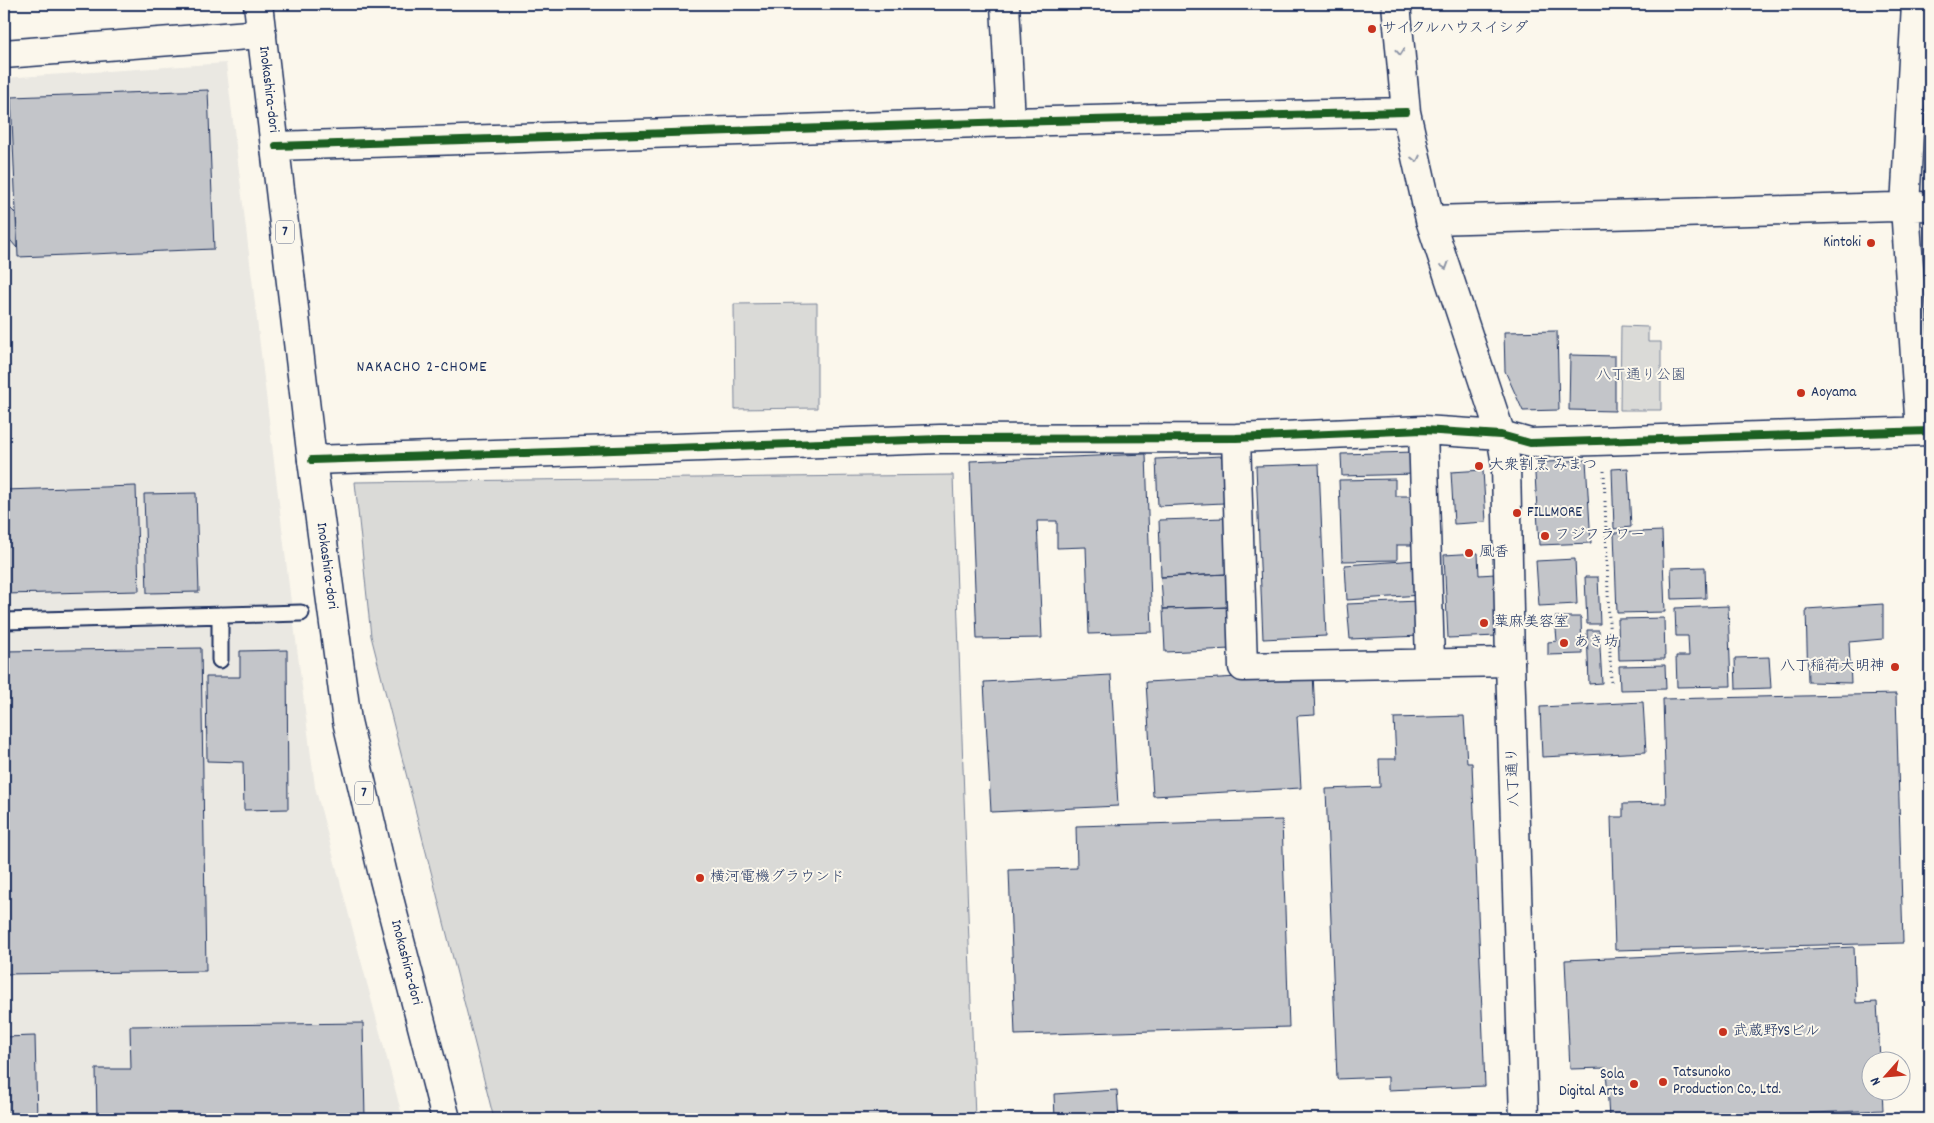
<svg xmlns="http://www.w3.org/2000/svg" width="1934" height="1123" font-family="Dekko,'Klee One',sans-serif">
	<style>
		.built { fill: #eae8e2 }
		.green { fill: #dadad7; stroke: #7a849a }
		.building { fill: #c3c5c9; stroke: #1b2f5e }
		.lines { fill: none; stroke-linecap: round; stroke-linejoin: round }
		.service-casing { stroke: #1b2f5e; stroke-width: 19 }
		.minor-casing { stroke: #1b2f5e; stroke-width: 31 }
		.tertiary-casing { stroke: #1b2f5e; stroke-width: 31 }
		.primary-casing { stroke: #1b2f5e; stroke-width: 31 }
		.path { stroke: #1b2f5e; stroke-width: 3; stroke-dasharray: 1 4; stroke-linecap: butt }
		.service { stroke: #fbf7ec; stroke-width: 15 }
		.minor { stroke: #fbf7ec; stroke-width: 28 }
		.tertiary { stroke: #fbf7ec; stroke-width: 28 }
		.primary { stroke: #fbf7ec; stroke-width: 28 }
		.cycleway-casing { stroke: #fbf7ec; stroke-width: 11 }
		.cycleway { stroke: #1b5e20; stroke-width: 8 }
		.oneway { stroke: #8b93a5 }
		.poi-dot { fill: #c8321e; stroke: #fbf7ec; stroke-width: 2 }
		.labels { text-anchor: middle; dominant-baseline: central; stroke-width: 4; stroke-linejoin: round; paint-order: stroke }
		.shield { fill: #fbf7ec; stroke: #5e6b89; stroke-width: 1 }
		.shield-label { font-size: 14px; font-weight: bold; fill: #1b2f5e }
		.poi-label { font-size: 15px; fill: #1b2f5e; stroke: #fbf7ec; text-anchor: start }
		.street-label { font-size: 15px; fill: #1b2f5e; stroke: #fbf7ec }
		.park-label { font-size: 15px; fill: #415176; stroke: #fbf7ec }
		.neighbourhood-label { font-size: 16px; letter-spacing: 1px; fill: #1b2f5e; stroke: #fbf7ec }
	</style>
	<rect width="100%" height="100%" fill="#fbf7ec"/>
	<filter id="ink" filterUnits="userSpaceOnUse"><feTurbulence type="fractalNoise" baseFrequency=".02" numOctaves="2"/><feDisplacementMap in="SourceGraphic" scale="10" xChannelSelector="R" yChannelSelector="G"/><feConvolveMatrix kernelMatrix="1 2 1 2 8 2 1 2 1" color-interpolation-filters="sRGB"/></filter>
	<g filter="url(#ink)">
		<path class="built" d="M226,63L290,594L315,787L403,1119H4V78Z"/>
		<path class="green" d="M817,303V408L735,409L734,304Z
			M1621,326L1648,327V342H1661V410H1620Z
			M953,475L975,1119H494L371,636L355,482Z"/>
		<path class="building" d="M208,90L214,249L18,257L11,97Z
			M4,202L16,214L17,248L4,233Z
			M1557,331L1559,410L1523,411L1505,371L1504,332Z
			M1570,355L1615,356V411L1569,410Z
			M1415,452L1416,474L1342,476L1341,454Z
			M1146,454L1152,632L1089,634L1086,547L1057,548V521H1037L1042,638L977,639L970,461Z
			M1222,456L1224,503L1158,506L1156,459Z
			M1586,460L1591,543L1539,545L1535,474L1547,462Z
			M1319,464L1326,636L1263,639L1256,466Z
			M1628,468L1631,527L1614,529L1612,469Z
			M1483,470L1486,522L1454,524L1451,472Z
			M1395,479V496H1412L1414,545H1397V560L1342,561L1339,480Z
			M136,486L139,591L4,594V490Z
			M196,493L199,592L147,593L144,494Z
			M1225,518L1228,574L1161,577L1159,520Z
			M1662,531L1665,612L1617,613L1614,533Z
			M1478,553L1479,575L1495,574L1498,636L1448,638L1444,555Z
			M1575,559L1577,604L1539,606L1536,561Z
			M1418,560L1420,595L1347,600L1345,565Z
			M1705,567L1706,598L1672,599L1671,568Z
			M1228,574L1230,607L1163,609L1161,577Z
			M1585,577H1598L1600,624H1587Z
			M1419,601L1421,636L1350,639L1347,604Z
			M1883,604V639L1849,642L1851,683L1808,682L1806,609Z
			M1728,606L1731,686L1677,687L1676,656H1689L1688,636H1676L1675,608Z
			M1230,607L1231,649L1165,652L1163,609Z
			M1555,617H1581L1582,654L1548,655V642L1557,641Z
			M1664,618L1665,659L1619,660L1618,619Z
			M1587,630H1599L1602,683L1589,684Z
			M201,648L206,971L4,974V651Z
			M287,650L288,809L244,810L243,762L207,761L206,677H240V651Z
			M1769,657L1771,688L1736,689L1735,658Z
			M1665,665L1666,689L1620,690L1619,666Z
			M1313,673L1315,715L1297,716L1301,788L1153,796L1146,682Z
			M1111,675L1118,806L991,812L984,682Z
			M1896,694L1903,943L1615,950L1611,817H1623V804L1666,803L1663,699Z
			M1643,702L1646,752L1542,757L1540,707Z
			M1464,716L1467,763H1472L1485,1086L1388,1090V1077L1337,1079L1326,789L1380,787L1379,759H1396L1394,718Z
			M1282,820L1289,1027L1015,1035L1009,870L1077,868L1076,826Z
			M1854,947L1856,1003L1877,1002L1880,1060H1872V1090H1882L1883,1110L1674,1119H1609L1606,1068L1570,1069L1565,960Z
			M363,1023L365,1119H97L96,1069H131L130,1026Z
			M35,1036L37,1119H4V1037Z
			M1117,1090L1119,1119H1055L1054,1094Z"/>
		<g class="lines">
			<g class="service-casing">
				<path id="service" d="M4,621L301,613
					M220,660V615"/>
			</g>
			<g class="minor-casing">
				<path id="minor" d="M1005,4L1011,122
					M1396,4L1406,112L1430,220L1501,435
					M1916,4L1905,207L1920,431
					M4,54L262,34
					M276,146L1011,122L1406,112
					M1430,220L1930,206
					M1423,430L1430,662
					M1236,438L1243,667L1510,662
					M312,460L940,439L1236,438L1423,430L1501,435L1530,443L1930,431"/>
			</g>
			<g class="tertiary-casing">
				<path id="tertiary" d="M1501,435L1506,464L1510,662L1524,1119"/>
			</g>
			<g class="primary-casing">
				<g id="primary">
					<path id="s1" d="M258,4L312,460L347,721L384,879L446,1119"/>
				</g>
			</g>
			<path class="path" d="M1604,471L1611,683"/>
			<use href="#service" class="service"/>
			<use href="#minor" class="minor"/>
			<use href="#tertiary" class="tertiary"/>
			<use href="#primary" class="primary"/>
			<g class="cycleway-casing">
				<path id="cycleway" d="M276,146L1011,122L1406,112
					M312,460L940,439L1236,438L1423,430L1501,435L1530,443L1930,431"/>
			</g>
			<use href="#cycleway" class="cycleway"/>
		</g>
		<defs><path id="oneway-chevron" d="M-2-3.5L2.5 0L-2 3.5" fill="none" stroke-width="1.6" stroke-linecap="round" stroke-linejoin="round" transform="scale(1.25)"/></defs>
		<g class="oneway">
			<use href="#oneway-chevron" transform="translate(1400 52) rotate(85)"/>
			<use href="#oneway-chevron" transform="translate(1416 159) rotate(77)"/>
			<use href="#oneway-chevron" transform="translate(1445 266) rotate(72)"/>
		</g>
	</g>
	<g class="poi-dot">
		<circle cx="1372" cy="29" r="5"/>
		<circle cx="1871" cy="243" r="5"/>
		<circle cx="1801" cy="393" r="5"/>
		<circle cx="1479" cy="466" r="5"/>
		<circle cx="1517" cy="513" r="5"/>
		<circle cx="1545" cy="536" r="5"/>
		<circle cx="1469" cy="553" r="5"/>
		<circle cx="1484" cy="623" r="5"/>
		<circle cx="1564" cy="643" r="5"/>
		<circle cx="1895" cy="667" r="5"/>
		<circle cx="700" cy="878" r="5"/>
		<circle cx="1723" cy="1032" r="5"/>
		<circle cx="1663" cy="1082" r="5"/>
		<circle cx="1634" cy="1084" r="5"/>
	</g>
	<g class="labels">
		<g class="shield">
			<rect x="276" y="220.5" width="18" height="23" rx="4"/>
			<rect x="355" y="781.5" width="18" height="23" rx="4"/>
		</g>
		<g class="shield-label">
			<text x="285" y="232">7</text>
			<text x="364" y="793">7</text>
		</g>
		<g class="poi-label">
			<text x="1382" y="29">サイクルハウスイシダ</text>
			<text x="1861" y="243" text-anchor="end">Kintoki</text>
			<text x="1811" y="393">Aoyama</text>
			<text x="1489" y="466">大衆割烹 みまつ</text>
			<text x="1527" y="513">FILLMORE</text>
			<text x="1555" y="536">フジフラワー</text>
			<text x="1479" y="553">風香</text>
			<text x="1494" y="623">葉麻美容室</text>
			<text x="1574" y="643">あき坊</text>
			<text x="1885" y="667" text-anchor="end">八丁稲荷大明神</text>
			<text x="710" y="878">横河電機グラウンド</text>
			<text x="1733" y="1032">武蔵野YSビル</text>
			<text x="1673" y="1073">Tatsunoko<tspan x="1673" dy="17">Production Co., Ltd.</tspan></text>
			<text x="1624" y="1075" text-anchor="end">Sola<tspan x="1624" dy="17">Digital Arts</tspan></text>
		</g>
		<g class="street-label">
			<text stroke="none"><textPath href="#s1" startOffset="86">Inokashira-dori</textPath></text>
			<text stroke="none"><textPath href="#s1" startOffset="566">Inokashira-dori</textPath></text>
			<text transform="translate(1514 777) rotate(-92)">八丁通り</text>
			<text stroke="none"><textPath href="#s1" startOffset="971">Inokashira-dori</textPath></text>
		</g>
		<g class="park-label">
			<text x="1641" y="376">八丁通り公園</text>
		</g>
		<g class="neighbourhood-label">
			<text x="422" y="367">NAKACHO 2-CHOME</text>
		</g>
	</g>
	<rect width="1934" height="1123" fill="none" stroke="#fbf7ec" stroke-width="20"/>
	<rect x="10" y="10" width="1914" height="1103" fill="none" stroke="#1b2f5e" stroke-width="2" filter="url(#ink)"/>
	<g transform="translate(1886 1076) rotate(243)"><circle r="24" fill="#fbf7ec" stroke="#a1a7b3"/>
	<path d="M0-4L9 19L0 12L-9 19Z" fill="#c8321e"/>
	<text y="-8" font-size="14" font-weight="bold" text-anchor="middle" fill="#1b2f5e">N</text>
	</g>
</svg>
